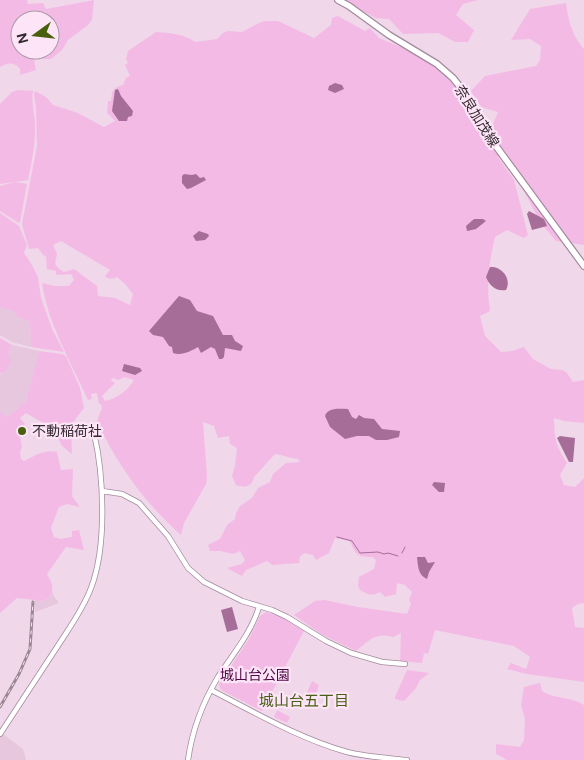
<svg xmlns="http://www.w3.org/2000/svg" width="584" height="760" font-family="'DM Sans','Noto Sans JP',sans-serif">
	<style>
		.built { fill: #e6c7de }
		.green { fill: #f4bae6; fill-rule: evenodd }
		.water { fill: #a56d98 }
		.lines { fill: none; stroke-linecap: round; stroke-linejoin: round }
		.stream { stroke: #a56d98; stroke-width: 1 }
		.minor-casing { stroke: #a28b9c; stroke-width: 6 }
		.major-casing { stroke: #a28b9c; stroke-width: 8 }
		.minor { stroke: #fff; stroke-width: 4.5 }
		.major { stroke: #fff; stroke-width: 5.5 }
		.rail-casing { stroke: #988693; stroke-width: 3 }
		.rail { stroke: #fde5f7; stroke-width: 1; stroke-dasharray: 4; stroke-linecap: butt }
		.poi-dot { fill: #48600c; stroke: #fde5f7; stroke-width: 2 }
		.labels { text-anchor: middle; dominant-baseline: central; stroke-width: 4.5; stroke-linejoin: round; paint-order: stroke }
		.street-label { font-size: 14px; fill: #332930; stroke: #fde5f7 }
		.poi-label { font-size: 14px; fill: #332930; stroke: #fde5f7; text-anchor: start }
		.park-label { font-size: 14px; fill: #500946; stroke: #fde5f7 }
		.neighbourhood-label { font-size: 15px; fill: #485e16; stroke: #fde5f7 }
	</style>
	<rect width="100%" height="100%" fill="#f0d7e9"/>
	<path class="built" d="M0,307L13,311L19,316L30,322L31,347L12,342L0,335Z
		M12,345L39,351L26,401L15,411L5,417L0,411V375L5,372L8,353Z
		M53,591V595L59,603L35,612V602L48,599Z
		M3,734L23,749L26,760H0V739Z"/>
	<path class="green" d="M0,0H27L28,4L43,3L46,9L94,0L92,20L88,25L68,40L62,50L51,59H34L36,70L20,75V69C14,61 7,63 0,67ZM20,20H50V50H20Z
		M342,0H478L463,4L456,15L474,30L468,42H455L438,33L403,34L389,19L376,18Z
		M566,3C568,19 572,36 584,49V245L556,241L540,222L503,150L490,131L498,112L481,107L471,91L485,76L536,66L540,60L541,46L530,39L511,40L530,9Z
		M338,16L365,31L370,28L379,38L413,52L448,76L466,98L470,110L485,136L500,156L498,157L514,180L528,235L524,238L507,230L495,237C489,262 486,285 490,311L480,316L485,336L501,352L512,351L524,347L533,359L551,369L563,370L567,373L573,382L584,380V423L564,421L554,418C554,438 556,446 567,463L560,475L564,485L575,487L584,478V603L578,604L572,608L575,627L584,628V682L527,674L507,669L511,663L526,669L530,657L514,646L435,630L428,654L424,653L422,663L400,661L401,633L393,637C375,632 370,640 356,651L321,634L294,615L315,601L324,600L358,607L407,614L411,604L409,600L412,592L405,585L397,583L396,594L385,597L380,592C372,597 367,594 360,590L358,586L359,577L374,569L376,560L373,557C358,557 356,556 350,541L335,538L329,553L316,560L313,555L305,553L300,556L299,563L272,565L267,561L246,570L242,576L227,568L242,564L245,560L240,551L233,554L220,551H210L208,545L220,539L227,525L235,519L236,513L240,506L252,498L258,488L270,482L273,474L286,463L300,462L298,459C289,458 283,455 275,454L254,477C252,487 245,488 236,485L232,476L235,466L237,448L230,444L229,436L218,438L214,426L203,422L207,476L206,484L184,523L181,535C145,503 117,465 97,421L102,408L101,404H99L97,393L91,394L92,399L88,400C71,362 48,324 42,283L55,286H69L74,280L71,274L56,275V271L47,269L46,256L43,255L38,248L29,249L22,224L37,146L36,107L34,95L35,91L46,97L53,105L78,113L104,127L115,121L107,113L108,101H111C112,90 113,88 123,85L126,78L130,76L125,65L128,63L126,59L128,51L156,32C169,33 185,34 195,42L217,39L223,33L228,31L242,32L259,23L265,21H278L314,38L331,25L332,18ZM61,241L110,270L105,276C108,280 113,279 117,277L125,284L133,294L130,305L115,298L98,296L97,286L74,269L64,272L58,268L55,264L57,254L53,245ZM124,377L134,380C127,391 118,398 105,401L102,396L115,383L111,380L112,378L119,380Z
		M18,90L33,91C31,99 34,112 35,122C36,141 32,161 28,180L0,184V104L12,92Z
		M15,182L27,184L20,222L19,223L0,211V186Z
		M0,213L19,226L27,245L24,253L32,265L38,277L41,298L52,329L64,352L31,347L30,322L17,316L13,311L0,307Z
		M0,338L12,345L8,353L11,362L5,372L0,374Z
		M39,351L62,354L66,356L80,388L84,408L71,425L72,454C64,448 57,443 59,432L26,413L20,418L25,424L19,431L22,447L20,452L21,459L24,461C35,456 44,449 57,452L61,470L73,469L72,496L80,507L67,504L59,507L51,528L54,537L60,539L72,537V531L79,530L84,550L66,547L47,574C53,584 55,589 48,599L35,602V600L17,598L0,613V411L5,417L15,411L26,401Z
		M266,612L281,617L304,631L262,711L221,690L219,684L249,639L260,616Z
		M407,670L429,673L420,680L416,688L404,701L395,699V697Z
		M312,681L319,685L315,697L313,698L306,695Z
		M540,683L542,691C554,699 572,697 584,705V760H507L496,754V744L520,747L524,740L525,719L521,705L524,687Z
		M277,710L290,717L287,723L274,717Z"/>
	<path class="water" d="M335,83L342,85L344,89L335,93L328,90L329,86Z
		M118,89L121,96L133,111L132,116L128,117L127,121H119L112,111L115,90Z
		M184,174L192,175L196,174L200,178L204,177L206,180L191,188L187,189L182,183V176Z
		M529,211L544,219L547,226L532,230L527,214Z
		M474,219H483L486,221L476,229L467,231L466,226Z
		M199,231L208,234L209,236L205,240L196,241L193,236Z
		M490,267C502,266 512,279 506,290C496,292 489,285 486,277Z
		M179,296L190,300L197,311L213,316L223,335H232L235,341L243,346L241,351L225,348L224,357L222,359H219L215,349L211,347L201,353L198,347C191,351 182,356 173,353L172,347L169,346L163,337L153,335L149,331Z
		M124,364L140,368L142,371L135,375L122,371Z
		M348,409L352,417L356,419L359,415L364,418L374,419L382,429L400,431L399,437L387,440H376L369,436H357L345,439L330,427L325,416C328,407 340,409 348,409Z
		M560,436L575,438L573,462H569L557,438Z
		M434,482L445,483L444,492H439L432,485Z
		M417,557H425L428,563L435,562L429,572L427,579C418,575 418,566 417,557Z
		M232,607L238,629L227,632L221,610Z"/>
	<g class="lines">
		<path class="stream" d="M337,537L352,541L360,553L378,552L384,554L388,553L398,556
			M402,553L405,547"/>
		<g class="minor-casing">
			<path id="minor" d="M102,491L122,494L139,503L168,536L188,568L204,582L242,601L272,610L287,617L326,641L351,653L382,662L405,664
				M211,690C254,712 300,739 347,752C367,757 387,758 407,760
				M0,734C20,703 41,672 61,641C72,624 84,607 91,588C107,546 104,476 94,433L98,429
				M188,760C192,731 203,702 218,677C233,654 251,633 259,607"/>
		</g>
		<g class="major-casing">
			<path id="major" d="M338,0L349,6L389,35L437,64L453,78L468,97L490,138L584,266"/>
		</g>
		<use href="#minor" class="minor"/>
		<use href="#major" class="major"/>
		<g class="rail-casing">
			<path id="rail" d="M0,707L19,674L30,649L33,602"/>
		</g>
		<use href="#rail" class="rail"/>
	</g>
	<circle class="poi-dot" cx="22" cy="431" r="5"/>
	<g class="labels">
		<g class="street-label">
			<text transform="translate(477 116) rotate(58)">奈良加茂線</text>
		</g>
		<g class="poi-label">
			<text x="32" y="431">不動稲荷社</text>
		</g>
		<g class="park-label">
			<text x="255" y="675">城山台公園</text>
		</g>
		<g class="neighbourhood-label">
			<text x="304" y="701">城山台五丁目</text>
		</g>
	</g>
	<g transform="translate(35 35) rotate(255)"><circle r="24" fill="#fde5f7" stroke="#ac9aa7"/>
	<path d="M0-4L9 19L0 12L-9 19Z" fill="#48600c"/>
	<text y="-8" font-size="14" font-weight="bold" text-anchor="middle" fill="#332930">N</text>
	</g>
</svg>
